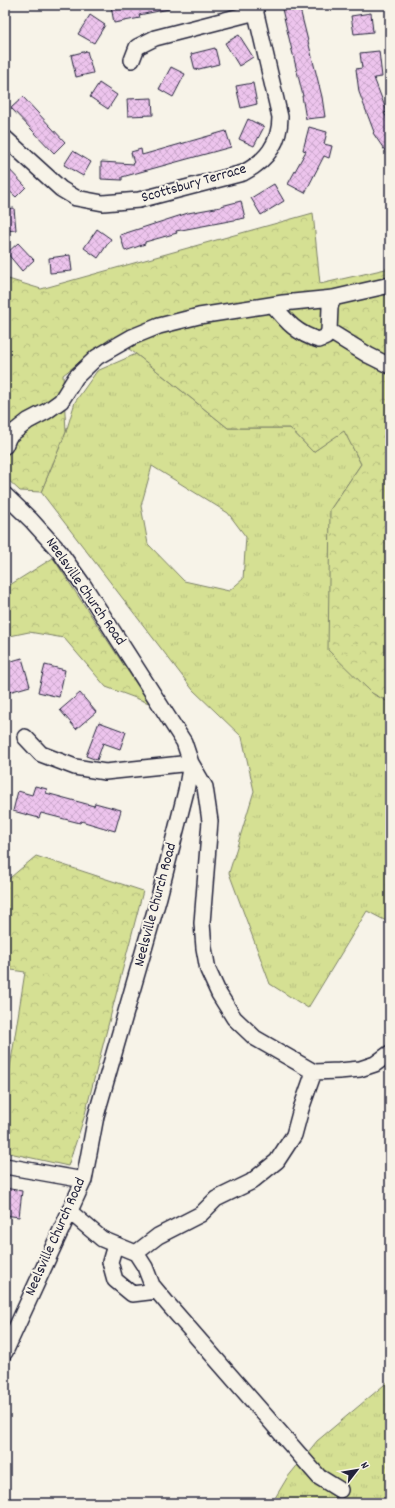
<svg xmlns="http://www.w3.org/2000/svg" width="395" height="1508" font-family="Dekko,sans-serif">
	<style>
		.grass { fill: url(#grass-tufts); stroke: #7c8167; fill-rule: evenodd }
		.forest { fill: url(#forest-crowns); stroke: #7c8167 }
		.building { fill: url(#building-cross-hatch); stroke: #22223b }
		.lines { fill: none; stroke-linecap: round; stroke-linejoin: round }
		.minor-casing { stroke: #22223b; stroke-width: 18 }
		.path { stroke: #22223b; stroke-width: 2; stroke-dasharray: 3 3; stroke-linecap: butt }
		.minor { stroke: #f7f3e8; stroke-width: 15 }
		.labels { text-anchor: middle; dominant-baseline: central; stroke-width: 4; stroke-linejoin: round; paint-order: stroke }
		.street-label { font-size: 15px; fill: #22223b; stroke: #f7f3e8 }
	</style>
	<defs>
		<pattern id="grass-tufts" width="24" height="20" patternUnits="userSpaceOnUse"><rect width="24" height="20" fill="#d5e093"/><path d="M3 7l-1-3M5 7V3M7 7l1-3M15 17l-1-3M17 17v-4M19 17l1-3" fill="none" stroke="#b7c080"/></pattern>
		<pattern id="forest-crowns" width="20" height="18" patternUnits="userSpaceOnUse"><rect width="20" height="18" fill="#d5e093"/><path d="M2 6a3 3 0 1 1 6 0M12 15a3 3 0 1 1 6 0" fill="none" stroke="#b7c080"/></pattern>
		<pattern id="building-cross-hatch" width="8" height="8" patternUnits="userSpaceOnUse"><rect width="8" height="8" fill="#edc4ed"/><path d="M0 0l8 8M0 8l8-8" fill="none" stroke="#cba8cc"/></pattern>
	</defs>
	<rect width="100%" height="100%" fill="#f7f3e8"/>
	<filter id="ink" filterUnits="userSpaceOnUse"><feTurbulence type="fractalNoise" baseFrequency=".025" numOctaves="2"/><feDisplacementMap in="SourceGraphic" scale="8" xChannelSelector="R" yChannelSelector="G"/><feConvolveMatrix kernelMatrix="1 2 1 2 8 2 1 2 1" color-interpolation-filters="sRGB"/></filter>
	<g filter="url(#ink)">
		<path class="grass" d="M136,354L228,428H290L313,452L344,430L361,464L330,510L372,693L390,703V923L367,911L308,1008L270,984L229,873L254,791L242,737L193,690L41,492L66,432L75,402L97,371ZM152,466L228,513L246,537L243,579L229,591L184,581L148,544L141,506Z
			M390,1380V1503H272L287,1478L317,1441Z"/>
		<path class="forest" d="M313,213L320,284L390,268V703L372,693L328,650L330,510L361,464L344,431L313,452L290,428H228L136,354L112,337L63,375L66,432L41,492L20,491L5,477V278L41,289Z
			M53,558L149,703L106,687L64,638L29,632L5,637V588Z
			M36,856L143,891L84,1118L68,1166L5,1152V1099L25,972L5,969V882Z"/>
		<path class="building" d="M117,5H168L169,9L139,15L140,18L114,23L111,6Z
			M281,5H299L322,97L325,117L306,119L302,96H303Z
			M371,13L373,32L354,34L351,16Z
			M90,15L105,25L94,43L78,34Z
			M239,35L253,57L239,66L225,43Z
			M215,48L219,64L195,70L191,54Z
			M87,51L93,73L76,77L71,55Z
			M379,51L382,77L374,78L387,112L384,113L390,123V158L373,133L374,132L359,92L356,69L362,68L360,53Z
			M171,67L185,74L173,97L159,89Z
			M99,83L117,95L108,109L90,97Z
			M253,83L257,104L241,108L236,86Z
			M23,97L65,142L54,153L11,108Z
			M152,98L153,115L128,116L127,99Z
			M248,119L264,127L254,146L239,139Z
			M309,127L327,132L324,144L332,146L329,158L324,156L305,193L288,184L306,151L303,150Z
			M226,131L231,147L122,177V180L101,179V162L134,164L131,152L141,149L142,155Z
			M73,151L91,162L83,176L64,165Z
			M5,165L26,187L16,197L5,187Z
			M274,184L284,201L261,215L251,198Z
			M241,201L245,218L176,231L177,233L145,242V244L125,251L120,235L188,213L221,207V206Z
			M14,208L16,230L5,231V209Z
			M97,229L111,239L98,258L84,248Z
			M18,243L34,260L22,271L7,253Z
			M70,255L72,271L50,273L49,258Z
			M22,658L30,686L9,692L5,678V663Z
			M45,665L65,670L59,697L38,692Z
			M80,693L96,712L76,729L60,710Z
			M99,722L126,732L120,749L103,743L97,760L86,756Z
			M35,786L47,789L46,793L94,806L95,803L121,810L115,831L81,821L80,823L41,813L39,818L13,811L18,791L32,795Z
			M5,1188L22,1191L19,1217L5,1215Z"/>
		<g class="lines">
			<g class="minor-casing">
				<path id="minor" d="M132,60L137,47L155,38L256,12
					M5,138L61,189L76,198L103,203L139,200L243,173C266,161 280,144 280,117L254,5
					M273,305C287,322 297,334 319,340L326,337L329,331L330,307L333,298
					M329,331L368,355L390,366
					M5,446L9,436L28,421L47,411L61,401L76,377L97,357L132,337L159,326L199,316L283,303L333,298L390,285
					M5,495L31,520L59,551L84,586L184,742L191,763L186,791L159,897L96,1116L84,1180L5,1352
					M25,737L41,754L75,767L105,772L191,763L205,787L210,821L202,923L204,948L208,970L219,994L234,1018L255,1038L314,1072L339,1071L360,1069L375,1064L390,1053
					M5,1166L84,1180
					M69,1211L102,1239L136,1253L145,1267L152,1285L167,1303L319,1477L340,1490
					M115,1245L110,1262L115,1280L132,1294L157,1291
					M136,1253L158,1236L201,1214L216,1199L251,1182L277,1161L294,1135L301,1109L314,1072"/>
			</g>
			<path class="path" d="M50,5H51"/>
			<use href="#minor" class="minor"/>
		</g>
	</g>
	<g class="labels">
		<g class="street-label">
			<text transform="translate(194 184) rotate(-16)">Scottsbury Terrace</text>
			<text transform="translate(85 592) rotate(55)">Neelsville Church Road</text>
			<text transform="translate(156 905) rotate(-75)">Neelsville Church Road</text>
			<text transform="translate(56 1237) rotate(-66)">Neelsville Church Road</text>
		</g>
	</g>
	<rect width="395" height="1508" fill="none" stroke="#f7f3e8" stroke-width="20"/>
	<rect x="10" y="10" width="375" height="1488" fill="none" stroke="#22223b" stroke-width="1.5" filter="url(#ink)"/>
	<g transform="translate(357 1470) rotate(59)" stroke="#f7f3e8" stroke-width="3" paint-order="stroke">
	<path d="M0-3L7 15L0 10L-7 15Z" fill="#22223b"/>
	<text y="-6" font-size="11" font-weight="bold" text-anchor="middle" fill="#22223b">N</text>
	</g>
</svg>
